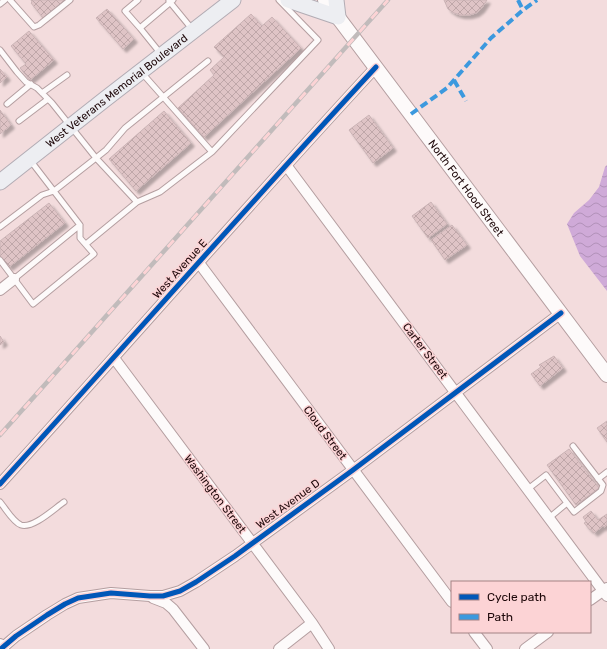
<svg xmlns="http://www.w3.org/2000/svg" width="607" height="649" font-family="Rubik,sans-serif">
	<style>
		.water { fill: url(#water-waves) }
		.building { fill: url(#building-cross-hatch); stroke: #cbb4b6; filter: url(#shadow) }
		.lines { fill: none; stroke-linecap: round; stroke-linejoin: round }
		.lane-casing { stroke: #b49ea0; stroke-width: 7 }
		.street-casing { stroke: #b49ea0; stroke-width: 12 }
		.secondary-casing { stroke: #b49ea0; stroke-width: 16 }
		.primary-casing { stroke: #b2acb4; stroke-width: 17 }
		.lane { stroke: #fdfafa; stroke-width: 5 }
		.street { stroke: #fdfafa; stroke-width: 10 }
		.secondary { stroke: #fdfafa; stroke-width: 14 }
		.primary { stroke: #edeef2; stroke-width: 15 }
		.rail-casing { stroke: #c1bbbb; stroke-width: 4.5 }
		.rail { stroke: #fcd3d5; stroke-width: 3; stroke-dasharray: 9; stroke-linecap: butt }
		.quiet { stroke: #3c99de; stroke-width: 4; stroke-dasharray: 8 4; stroke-linecap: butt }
		.cycleway-casing { stroke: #fcd3d5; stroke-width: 8 }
		.cycleway { stroke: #0057b8; stroke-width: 5 }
		.labels { text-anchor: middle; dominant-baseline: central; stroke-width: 3; stroke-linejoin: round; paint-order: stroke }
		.street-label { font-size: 11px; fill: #1e080a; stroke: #fcd3d5 }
	</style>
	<defs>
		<pattern id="water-waves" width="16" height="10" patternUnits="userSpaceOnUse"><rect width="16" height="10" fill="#cfaad8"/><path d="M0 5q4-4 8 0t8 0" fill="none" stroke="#b191b8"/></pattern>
		<pattern id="building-cross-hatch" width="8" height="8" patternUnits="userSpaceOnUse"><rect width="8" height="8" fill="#dfc4c6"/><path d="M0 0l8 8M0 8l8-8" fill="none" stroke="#bfa7a9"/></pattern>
		<filter id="shadow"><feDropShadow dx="3.5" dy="3.5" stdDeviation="1" flood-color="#0004"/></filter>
	</defs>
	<rect width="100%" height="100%" fill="#f3dcdd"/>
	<path class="water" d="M607,165V291L580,256L567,224L574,213L589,200L599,187L605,167Z"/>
	<path class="building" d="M31,0H65L43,18L31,3L32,2Z
		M444,0H487L481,9L476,13L469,15H461L454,13L448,9Z
		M107,9L134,39L123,49L96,18Z
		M251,14L262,26L272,17L301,48L204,137L178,108L214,75L210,70L224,57L214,47Z
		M29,31L54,60L30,80L20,68L26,64L11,46Z
		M0,69L7,77L0,83Z
		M0,110L11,125L0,134Z
		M164,111L191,143L136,191L109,159Z
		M369,115L393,148L373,163L349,130Z
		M431,202L447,224L428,238L412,216Z
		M49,203L65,223L9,267L0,256V241Z
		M452,225L467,245L445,260L431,240Z
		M0,336L4,342L0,345Z
		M554,356L563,368L540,386L531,374L541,367L539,365Z
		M607,421V442L597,428Z
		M569,449L599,488L576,505L547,465Z
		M591,511L598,520L607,514V525L604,527L603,526L594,533L591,529L590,530L584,523L586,522L583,517Z"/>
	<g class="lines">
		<g class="lane-casing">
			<path id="lane" d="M10,0L34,27L39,25L70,0
				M138,0L125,11L140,28L173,0
				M169,1L192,29
				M0,4L5,0
				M140,28L161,54
				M0,50L17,72L26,82L37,88L52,103L96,158L106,150L125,128L208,61
				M142,73L212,152L318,40L279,0
				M42,93L67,75
				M7,104L31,84
				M19,121L48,99
				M0,227L42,195L54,191L96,158L137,202
				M86,244L137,202L160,192L212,152
				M0,260L33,304L94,254L80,238V225L30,160
				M14,279L80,225
				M598,479L607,472
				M528,489L546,475L567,503L549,518
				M0,502C6,509 13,522 21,525C33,529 55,508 64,502
				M567,503L574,512L601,491L603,485L573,446"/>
		</g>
		<g class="street-casing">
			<path id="street" d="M286,165L607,596
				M199,263L452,602
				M0,290L14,279
				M114,358L312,623L329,649
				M0,484C126,345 249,204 376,67
				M153,598L166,603L173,609L204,649
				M590,600L607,588
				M474,632L487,649
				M2,648L16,636L47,615L65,604L78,598L111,593L150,596H163L180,591L196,582L235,556L353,470L561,313
				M279,649L312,623
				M525,649L548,632"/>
		</g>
		<g class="secondary-casing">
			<g id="secondary">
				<path id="s1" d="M325,0L607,375"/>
				<path d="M0,646L2,649"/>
			</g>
		</g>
		<g class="primary-casing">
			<g id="primary">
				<path d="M288,0L338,17L336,0"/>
				<path id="s2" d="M0,182L104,100L233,0"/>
			</g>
		</g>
		<use href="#lane" class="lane"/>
		<use href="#street" class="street"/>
		<use href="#secondary" class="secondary"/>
		<use href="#primary" class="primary"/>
		<g class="rail-casing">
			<path id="rail" d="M0,435L388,0"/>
		</g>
		<use href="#rail" class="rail"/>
		<path class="quiet" d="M518,0L523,10
			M454,80L466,101
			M411,114L447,88L491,38L523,10L537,0"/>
		<g class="cycleway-casing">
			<path id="cycleway" d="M0,484C126,345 249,204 376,67
				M2,648L16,636L47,615L65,604L78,598L111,593L150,596H163L180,591L196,582L235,556L353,470L561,313"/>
		</g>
		<use href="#cycleway" class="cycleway"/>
	</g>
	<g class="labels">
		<g class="street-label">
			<text stroke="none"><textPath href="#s2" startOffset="148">West Veterans Memorial Boulevard</textPath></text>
			<text stroke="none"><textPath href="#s1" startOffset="235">North Fort Hood Street</textPath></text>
			<text transform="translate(180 269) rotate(-48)">West Avenue E</text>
			<text transform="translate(425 351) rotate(53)">Carter Street</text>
			<text transform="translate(325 433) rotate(53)">Cloud Street</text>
			<text transform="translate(215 494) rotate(53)">Washington Street</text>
			<text transform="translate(288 504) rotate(-36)">West Avenue D</text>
		</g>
	</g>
	<rect x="451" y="581" width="140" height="52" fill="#fcd3d5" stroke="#a38284"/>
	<rect x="459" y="594" width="20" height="6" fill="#0057b8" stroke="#a38284"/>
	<text x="487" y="601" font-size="12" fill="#1e080a">Cycle path</text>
	<rect x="459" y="614" width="20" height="6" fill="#3c99de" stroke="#a38284"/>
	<text x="487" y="621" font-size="12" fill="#1e080a">Path</text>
</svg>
